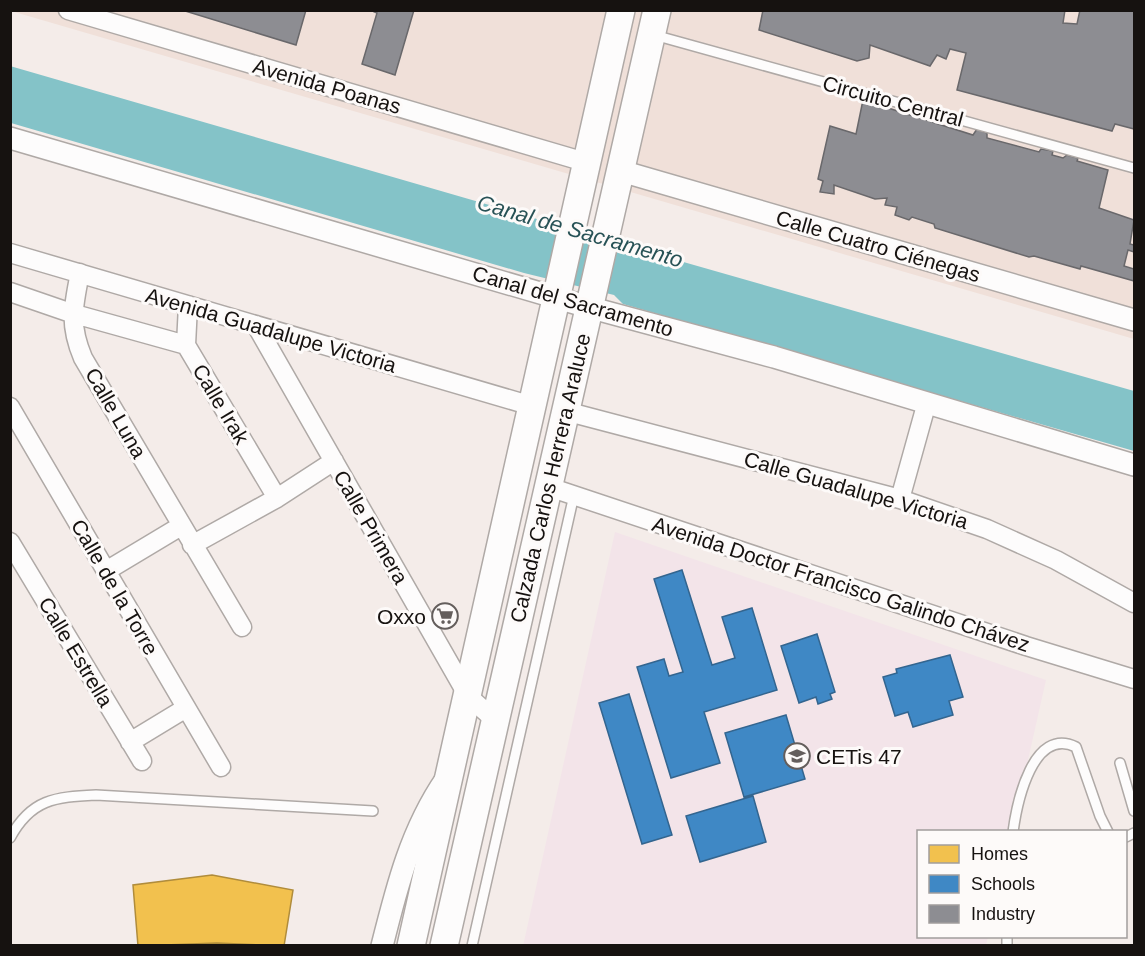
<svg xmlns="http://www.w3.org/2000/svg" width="1145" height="956" font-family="Arial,sans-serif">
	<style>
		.built { fill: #f0e0d9 }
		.education { fill: #f3e4e9 }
		.water { fill: #84c3c8 }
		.homes { fill: #f2c14e; stroke: #b08c3b; stroke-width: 1.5 }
		.schools { fill: #3f88c5; stroke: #33658f; stroke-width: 1.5 }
		.industry { fill: #8d8d92; stroke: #69686b; stroke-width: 1.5 }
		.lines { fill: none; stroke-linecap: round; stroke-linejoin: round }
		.service-casing { stroke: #afa9a6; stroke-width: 12 }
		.minor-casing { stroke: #afa9a6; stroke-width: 21 }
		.tertiary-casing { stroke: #afa9a6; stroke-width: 24 }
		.primary-casing { stroke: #afa9a6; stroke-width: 30 }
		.service { stroke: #fdfcfc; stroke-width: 9 }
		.minor { stroke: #fdfcfc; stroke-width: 18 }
		.tertiary { stroke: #fdfcfc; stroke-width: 21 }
		.primary { stroke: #fdfcfc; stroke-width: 27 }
		.labels { text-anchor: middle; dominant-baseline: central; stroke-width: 6; stroke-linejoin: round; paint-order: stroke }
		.street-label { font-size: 21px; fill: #161210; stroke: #fdfaf9 }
		.poi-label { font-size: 21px; fill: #161210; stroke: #fdfaf9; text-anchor: end }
		.water-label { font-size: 22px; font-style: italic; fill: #285256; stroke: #fdfaf9 }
	</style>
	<rect width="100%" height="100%" fill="#f4ece9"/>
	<path class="built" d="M11,11H1134V339Z"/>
	<path class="education" d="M615,532L1046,680L1012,831L918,832V936L988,937L986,945L523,946Z"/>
	<path class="water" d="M10,66L534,218L624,251L631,247L1134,391V451L623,304L614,295L524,273L11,123Z"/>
	<path class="homes" d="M212,875L293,890L284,946L217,943L138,946L133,885Z"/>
	<path class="schools" d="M682,570L712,665L735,658L722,617L752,608L777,690L704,712L720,763L671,778L637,667L664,659L669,676L683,672L654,579Z
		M817,634L835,692L830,694L832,699L818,704L816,697L799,703L781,646Z
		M950,655L963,697L949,701L953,715L913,727L908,712L895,716L883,677L897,673L896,669Z
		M629,694L672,835L642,844L599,703Z
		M786,715L805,779L744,797L725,733Z
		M753,796L766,842L700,862L686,816Z"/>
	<path class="industry" d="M182,10H306L296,45Z
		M370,10H414L395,75L362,64L377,13Z
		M763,10H1065L1063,23L1077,24L1080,10H1134V129L1115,124L1112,131L957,90L966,53L950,49L946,59L937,55L930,66L870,45L869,58L857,61L759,30Z
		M863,100L973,135L977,129L987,133V138L1039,152L1041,149L1053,151L1052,155L1063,158L1067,155L1078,158L1077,161L1108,170L1099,208L1134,220L1130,244L1134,245V252L1128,250L1124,266L1134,269V281L1081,266L1080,269L1034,256L1029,257L935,228L934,224L912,217L909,220L895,215L897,207L885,205L887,198L875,199L834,185V194L820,192L823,181L818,179L830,126L856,134Z"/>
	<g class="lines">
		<g class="service-casing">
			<path id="service" d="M654,35L1134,168
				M1120,763L1134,811
				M1013,832C1017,802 1033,726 1076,747L1100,816L1108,832
				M1126,837L1134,833
				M10,838C31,799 55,797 96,795L373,811
				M1007,936V946
				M472,946L574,495"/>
		</g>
		<g class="minor-casing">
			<path id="minor" d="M68,10L585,162
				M10,253L532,406
				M80,273C73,307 69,325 83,358L242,627
				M10,292L71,313L186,345
				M188,305L186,345L277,498
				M256,325L468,696L496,721
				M10,407L221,767
				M565,411L900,499L987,529L1056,560L1134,603
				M549,487L1026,646L1134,679
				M900,499L927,402
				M10,542L142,761
				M192,545L277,498L334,461
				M106,571L181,526
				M130,742L186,708"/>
		</g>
		<g class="tertiary-casing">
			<path id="tertiary" d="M10,138L588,307L774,357L1134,465
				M621,171L1134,320
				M382,946C397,886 411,830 446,779"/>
		</g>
		<g class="primary-casing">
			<path id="primary" d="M411,946C483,634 548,322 621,10
				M444,946L657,10"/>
		</g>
		<use href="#service" class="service"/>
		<use href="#minor" class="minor"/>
		<use href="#tertiary" class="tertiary"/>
		<use href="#primary" class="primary"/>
	</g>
	<defs>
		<g id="supermarket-ring" transform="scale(1.35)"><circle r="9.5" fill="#fdfaf9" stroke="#645e5c" stroke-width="1.5"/><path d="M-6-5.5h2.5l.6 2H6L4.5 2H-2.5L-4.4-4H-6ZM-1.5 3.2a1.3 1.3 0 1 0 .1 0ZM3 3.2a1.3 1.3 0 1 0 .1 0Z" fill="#645e5c"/></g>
		<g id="school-ring" transform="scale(1.35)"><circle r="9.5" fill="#fdfaf9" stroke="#645e5c" stroke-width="1.5"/><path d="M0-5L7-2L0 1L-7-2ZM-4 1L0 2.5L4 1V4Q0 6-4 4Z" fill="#645e5c"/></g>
	</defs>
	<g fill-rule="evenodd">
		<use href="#supermarket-ring" x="445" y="616"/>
		<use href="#school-ring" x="797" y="756"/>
	</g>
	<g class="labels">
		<g class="street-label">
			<text transform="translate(327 86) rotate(16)">Avenida Poanas</text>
			<text transform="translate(893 101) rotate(15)">Circuito Central</text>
			<text transform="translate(878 246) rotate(16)">Calle Cuatro Ciénegas</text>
			<text transform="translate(573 301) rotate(16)">Canal del Sacramento</text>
			<text transform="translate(271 330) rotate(16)">Avenida Guadalupe Victoria</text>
			<text transform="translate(221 404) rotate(59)">Calle Irak</text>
			<text transform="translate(116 413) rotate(60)">Calle Luna</text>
			<text transform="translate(550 478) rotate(-77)">Calzada Carlos Herrera Araluce</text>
			<text transform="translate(856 490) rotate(16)">Calle Guadalupe Victoria</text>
			<text transform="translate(371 527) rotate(60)">Calle Primera</text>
			<text transform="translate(841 584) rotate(18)">Avenida Doctor Francisco Galindo Chávez</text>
			<text transform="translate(115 587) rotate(60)">Calle de la Torre</text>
			<text transform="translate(76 652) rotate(59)">Calle Estrella</text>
		</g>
		<g class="poi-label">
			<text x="426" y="616">Oxxo</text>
			<text x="816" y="756" text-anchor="start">CETis 47</text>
		</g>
		<g class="water-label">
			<text transform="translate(580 231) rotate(16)">Canal de Sacramento</text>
		</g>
	</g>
	<rect width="1145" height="956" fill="none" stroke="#161210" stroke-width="24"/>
	<rect x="917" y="830" width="210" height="108" fill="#fdfaf9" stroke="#a19d9c" stroke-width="1.5"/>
	<rect x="929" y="845" width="30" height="18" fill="#f2c14e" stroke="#a19d9c" stroke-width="1.5"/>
	<text x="971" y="860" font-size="18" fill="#161210">Homes</text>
	<rect x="929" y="875" width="30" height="18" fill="#3f88c5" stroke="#a19d9c" stroke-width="1.5"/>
	<text x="971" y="890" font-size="18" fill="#161210">Schools</text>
	<rect x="929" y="905" width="30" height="18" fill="#8d8d92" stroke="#a19d9c" stroke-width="1.5"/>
	<text x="971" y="920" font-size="18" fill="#161210">Industry</text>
</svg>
